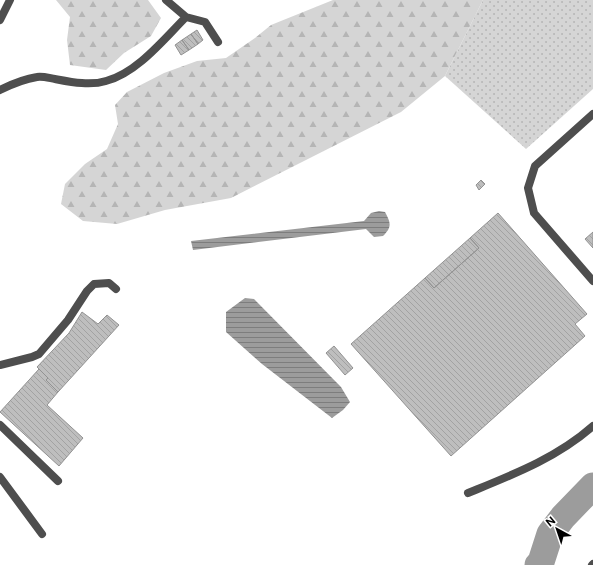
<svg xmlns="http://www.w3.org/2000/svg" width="593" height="565" font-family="'Public Sans',sans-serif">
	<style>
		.grass { fill: url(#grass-dots) }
		.forest { fill: url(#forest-firs) }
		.water { fill: url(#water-rules) }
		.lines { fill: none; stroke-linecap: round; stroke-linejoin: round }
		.river { stroke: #9c9c9c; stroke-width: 27 }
		.building { fill: url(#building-back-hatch); stroke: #929292 }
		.service { stroke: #4e4e4e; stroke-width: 8 }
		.minor { stroke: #4e4e4e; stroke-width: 8 }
	</style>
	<defs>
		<pattern id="grass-dots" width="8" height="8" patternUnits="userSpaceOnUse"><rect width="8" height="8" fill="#d5d5d5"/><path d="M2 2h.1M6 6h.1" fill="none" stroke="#b5b5b5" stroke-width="1.8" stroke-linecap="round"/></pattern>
		<pattern id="forest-firs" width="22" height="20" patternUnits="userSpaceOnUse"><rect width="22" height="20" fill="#d5d5d5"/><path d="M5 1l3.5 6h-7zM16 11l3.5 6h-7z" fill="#b5b5b5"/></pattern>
		<pattern id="water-rules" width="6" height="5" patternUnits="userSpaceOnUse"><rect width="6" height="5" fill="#9c9c9c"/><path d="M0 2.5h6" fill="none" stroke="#7d7d7d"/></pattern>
		<pattern id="building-back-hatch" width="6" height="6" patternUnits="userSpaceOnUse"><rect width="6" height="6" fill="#bebebe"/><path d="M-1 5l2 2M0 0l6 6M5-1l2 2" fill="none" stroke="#a2a2a2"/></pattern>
	</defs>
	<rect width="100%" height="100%" fill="#fff"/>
	<path class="grass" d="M483,0H593V89L526,149L445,76Z"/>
	<path class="forest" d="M56,0H148L161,18L151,36L124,53L106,70L70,65L67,40L70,17Z
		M333,0H483L445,76L401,112L231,198L165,210L117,224L83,221L61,204L65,184L85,164L107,149L118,124L115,105L127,92L164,73L197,61L226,58L255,38L271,25Z"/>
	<path class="water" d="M379,211L385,212C391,223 392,227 383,236L374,237L366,229L193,250L191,241L364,221L371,213Z
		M245,298L254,299L341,387L350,402L343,410L332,418L262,364L226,332V312Z"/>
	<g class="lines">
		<path class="river" d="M538,565L541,562L550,534L563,517L593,486"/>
	</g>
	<path class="building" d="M197,30L203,40L198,44L191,34Z
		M191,34L198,44L189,50L182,40Z
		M182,40L189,50L181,55L175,45Z
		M481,180L485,184L479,190L476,185Z
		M498,213L587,314L575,324L585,336L451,456L351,344L425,278L434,288L479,248L470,238Z
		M593,232V248L585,239Z
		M470,238L479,248L434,288L425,278Z
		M82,312L98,324L107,315L119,325L58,392L46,380L48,378L37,367L69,333Z
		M334,346L353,368L345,375L326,353Z
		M39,369L48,378L46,380L58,392L47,405L83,438L59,466L0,412Z"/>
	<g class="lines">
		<path class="service" d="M166,0L186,17L205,22L218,42
			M0,20L10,0
			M0,90C12,84 24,79 37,77C42,76 49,78 55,79C71,82 90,86 106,81C137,73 164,39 186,17
			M0,365L32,357L39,354L68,320L87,291L94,284L109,283L116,289
			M0,425L58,481
			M0,477L42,534
			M592,565L593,564"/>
		<path class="minor" d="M593,114L535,166L528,188L534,213L593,281
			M468,493C512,475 557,458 593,426"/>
	</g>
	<g transform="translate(557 529) rotate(320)" stroke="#ffffff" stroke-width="3" paint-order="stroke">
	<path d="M0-3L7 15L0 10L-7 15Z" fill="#000000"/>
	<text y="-6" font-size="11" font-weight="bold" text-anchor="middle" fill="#000000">N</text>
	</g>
</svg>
